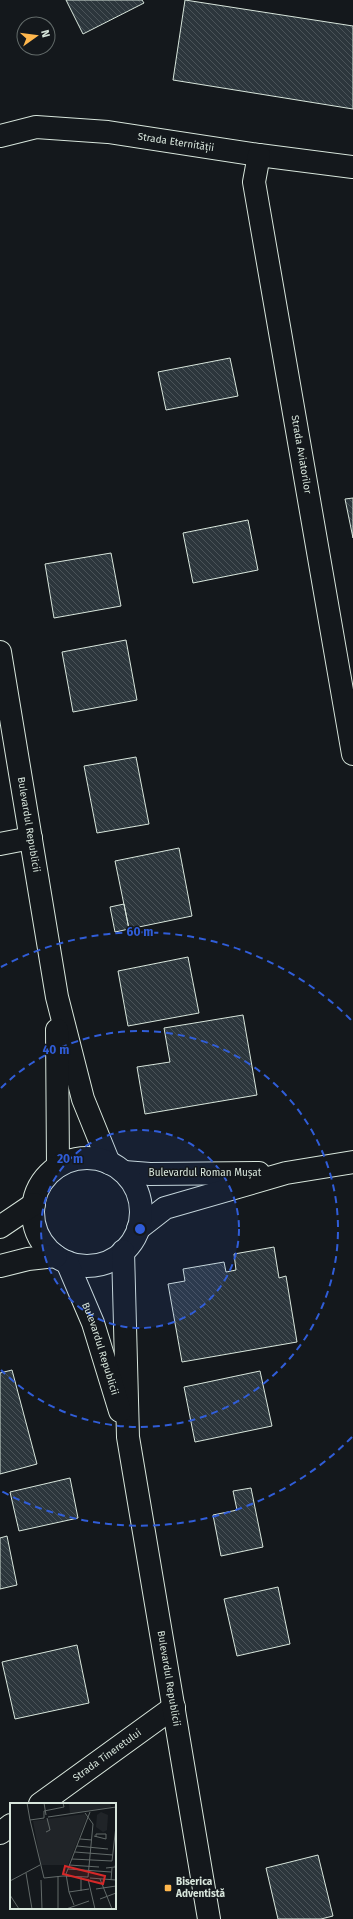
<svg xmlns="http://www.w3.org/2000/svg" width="353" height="1919" font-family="'Fira Sans',sans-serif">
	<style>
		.building { fill: url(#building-back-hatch); stroke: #d8e6dc }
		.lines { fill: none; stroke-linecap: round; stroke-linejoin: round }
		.minor-casing { stroke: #d8e6dc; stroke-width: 24 }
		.major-casing { stroke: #d8e6dc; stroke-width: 24 }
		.minor { stroke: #14181c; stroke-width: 22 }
		.major { stroke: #14181c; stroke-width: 22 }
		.ring { fill: none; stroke: #305dd8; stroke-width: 2; stroke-dasharray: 7 5 }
		.poi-dot { fill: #ffb74d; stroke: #14181c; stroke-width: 1.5 }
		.labels { text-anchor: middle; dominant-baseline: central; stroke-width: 3; stroke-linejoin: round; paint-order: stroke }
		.street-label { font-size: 10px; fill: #d8e6dc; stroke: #14181c }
		.poi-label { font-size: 10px; font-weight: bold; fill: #d8e6dc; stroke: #14181c; text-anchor: start }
		.inset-road { fill: none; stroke: #626a69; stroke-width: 1 }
		.view { fill: #d62828; fill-opacity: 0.15; stroke: #d62828; stroke-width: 2 }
		.inset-edge { fill: none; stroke: #d8e6dc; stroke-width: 2 }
		.centre { fill: #305dd8; stroke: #14181c; stroke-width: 2 }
		.ring-label { font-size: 12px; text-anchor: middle; font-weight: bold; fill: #305dd8; stroke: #14181c; stroke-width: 3; stroke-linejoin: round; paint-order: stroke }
	</style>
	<defs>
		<pattern id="building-back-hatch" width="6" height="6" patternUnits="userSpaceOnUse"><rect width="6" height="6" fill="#2c363c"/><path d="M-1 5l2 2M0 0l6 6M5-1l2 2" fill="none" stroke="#4a5358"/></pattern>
	</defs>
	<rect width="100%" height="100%" fill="#14181c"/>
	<path class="building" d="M66,0H142L144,3L83,34Z
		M185,0L353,26V109L173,80Z
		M230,358L238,396L166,410L158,372Z
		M353,498V538L345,499Z
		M248,520L258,570L193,583L183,533Z
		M111,553L121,606L54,618L45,564Z
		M126,640L137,700L73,712L62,652Z
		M136,757L149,824L97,833L84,766Z
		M179,848L192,916L129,929L115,861Z
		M124,904L129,929L115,932L110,907Z
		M188,957L199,1013L128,1026L118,971Z
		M243,1015L257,1095L145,1114L137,1067L170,1062L164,1028Z
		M274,1247L279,1278L286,1276L297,1342L182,1362L168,1284L185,1281L183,1269L224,1262L226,1272L236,1270L234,1254Z
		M12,1370L37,1464L0,1474V1373Z
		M260,1371L272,1426L195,1442L184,1387Z
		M70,1478L78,1518L19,1531L10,1492Z
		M251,1488L263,1547L221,1556L213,1515L237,1510L233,1491Z
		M7,1536L17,1585L0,1589V1538Z
		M278,1587L290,1644L237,1656L224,1599Z
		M77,1645L89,1703L15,1719L2,1662Z
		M318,1855L333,1916L321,1919H278L266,1868Z"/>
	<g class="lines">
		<g class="minor-casing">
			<g id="minor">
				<path id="s1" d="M0,136L36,127L108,132L259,155L353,167"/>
				<path id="s2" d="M259,155L254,182L353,754"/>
				<path d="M0,844L31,838"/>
				<path d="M124,1172L150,1174L259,1173"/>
				<path d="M138,1229L165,1208L286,1173L353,1162"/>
				<path id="s3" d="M40,1804L174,1707"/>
				<path d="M0,1833L11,1825"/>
			</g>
		</g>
		<g class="major-casing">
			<g id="major">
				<path id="s4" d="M0,652L57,997L83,1099L109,1163"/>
				<path d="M57,1030L58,1166"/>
				<circle cx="87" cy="1212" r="54"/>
				<path d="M0,1227L34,1204"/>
				<path id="s5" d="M123,1251L128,1437L209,1919"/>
				<path id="s6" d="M67,1262L93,1323L120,1411"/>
				<path d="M0,1266L28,1259L56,1256"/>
			</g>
		</g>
		<use href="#minor" class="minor"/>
		<use href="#major" class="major"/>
	</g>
	<circle cx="140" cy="1229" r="99" fill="#305dd8" fill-opacity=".12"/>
	<g class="ring">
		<circle cx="140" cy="1229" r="99"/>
		<path d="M1 1088A198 198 0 1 1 1 1370"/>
		<path d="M352 1437A297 297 0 0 1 1 1491M1 967A297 297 0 0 1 352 1021"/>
	</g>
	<rect class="poi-dot" x="164" y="1884" width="8" height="8" rx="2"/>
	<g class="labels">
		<g class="street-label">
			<text stroke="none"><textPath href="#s1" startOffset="178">Strada Eternității</textPath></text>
			<text stroke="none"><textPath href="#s2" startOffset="304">Strada Aviatorilor</textPath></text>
			<text stroke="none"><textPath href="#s4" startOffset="175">Bulevardul Republicii</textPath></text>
			<text x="205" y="1173">Bulevardul Roman Mușat</text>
			<text stroke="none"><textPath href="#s6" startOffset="93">Bulevardul Republicii</textPath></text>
			<text stroke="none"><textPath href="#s5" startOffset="431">Bulevardul Republicii</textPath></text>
			<text stroke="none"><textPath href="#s3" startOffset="83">Strada Tineretului</textPath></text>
		</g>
		<g class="poi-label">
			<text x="176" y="1882">Biserica<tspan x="176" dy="12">Adventistă</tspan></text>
		</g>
	</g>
	<g transform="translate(10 1803)">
		<rect width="106" height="106" fill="#14181c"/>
		<path d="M74,11L77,14L58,62H31L23,18Z" fill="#202428"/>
		<path d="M59,0H100L101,4L60,11Z" fill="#202428"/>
		<path d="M91,9L98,12L97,27L93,29L86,24L87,12Z" fill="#202428"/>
		<path class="inset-road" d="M17,0L20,17M34,0L36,12M0,10V68M75,10L83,21L78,74M38,14L106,4M34,15V8L54,4L53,0M20,17L34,15M20,17L34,75L53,73L78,74M36,29L40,27L37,15M84,33L96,36V31H86V34M70,36L82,37M67,43L98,46M65,49L103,52M62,56L102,58L106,23M59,62L89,64M96,65L105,64L106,59M58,66L101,69M16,70L22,106M71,74V88M80,75L106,77M78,76L85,106M90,76L102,106M31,77L32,106M101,77L102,65M0,78L30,62M86,86L106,83M59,89L79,86M0,92L9,106M90,96L106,90M64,102L59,89L56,71L80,9M48,106V73M56,106L79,98"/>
		<path class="view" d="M55,63L95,73L93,81L53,71Z"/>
		<rect width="106" height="106" class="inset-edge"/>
	</g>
	<circle cx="140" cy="1229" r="6" class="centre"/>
	<g class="ring-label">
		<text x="140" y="936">60 m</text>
		<text x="56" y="1054">40 m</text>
		<text x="70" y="1163">20 m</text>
	</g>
	<g transform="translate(36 36) rotate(76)"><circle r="19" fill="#14181c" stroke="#626a69"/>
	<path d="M0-3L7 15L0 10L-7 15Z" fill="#ffb74d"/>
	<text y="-6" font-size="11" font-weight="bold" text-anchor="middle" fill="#d8e6dc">N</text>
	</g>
</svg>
